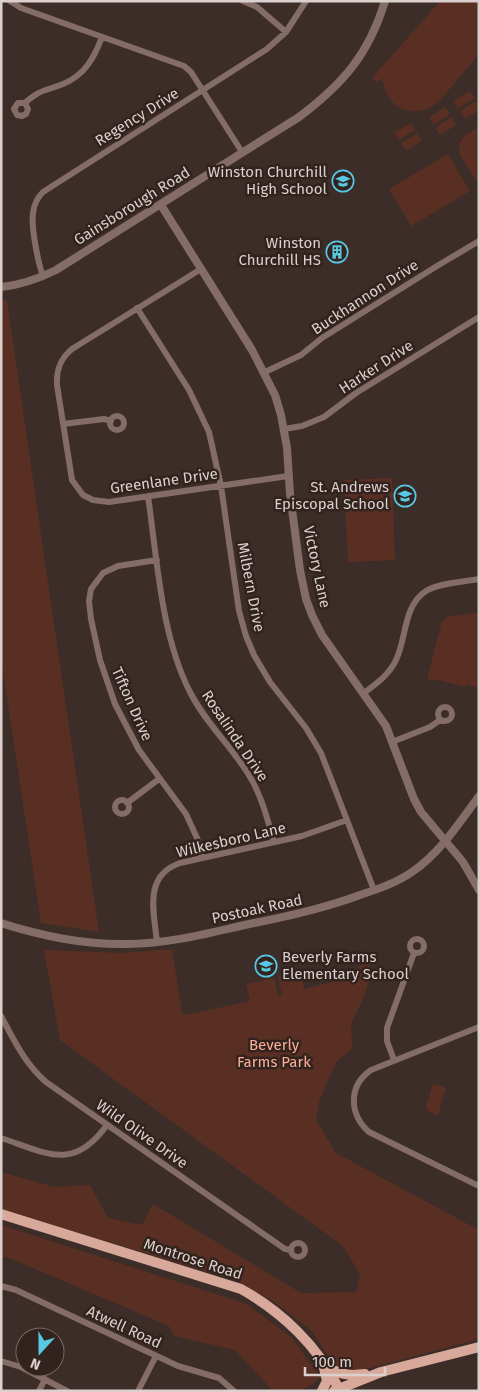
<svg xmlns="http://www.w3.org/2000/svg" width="480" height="1392" font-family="'Fira Sans',sans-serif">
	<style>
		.green { fill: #592f23 }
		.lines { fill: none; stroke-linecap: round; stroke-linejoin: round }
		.minor { stroke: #856d67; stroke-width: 6 }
		.tertiary { stroke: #856d67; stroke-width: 8 }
		.primary { stroke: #d8a99b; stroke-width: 10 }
		.labels { text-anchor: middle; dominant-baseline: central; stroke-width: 5; stroke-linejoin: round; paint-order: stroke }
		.street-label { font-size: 15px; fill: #dbd0cd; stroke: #32231e }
		.poi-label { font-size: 15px; fill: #dbd0cd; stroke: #32231e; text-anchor: end }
		.park-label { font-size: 15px; fill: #feae98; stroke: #32231e }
	</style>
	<rect width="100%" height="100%" fill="#3c2d28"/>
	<path class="green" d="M440,1H479V54C468,66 441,103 429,108C421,112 410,112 402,109C389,103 385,91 382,78L377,83L372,78Z
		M470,91L475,98L458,109L454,101Z
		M476,101L479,105V110L465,119L460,111Z
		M445,107L450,114L434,125L429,117Z
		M452,117L456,125L440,135L435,128Z
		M411,123L415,130L399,140L394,133Z
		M479,127V185L460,155L459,143L465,135Z
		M417,133L422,140L406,151L401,143Z
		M448,154L470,191L411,226L389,189Z
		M1,300L7,301L99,932L41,923L1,658Z
		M392,478L395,560L348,562L344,480Z
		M479,612V689L468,684L465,687L439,680L428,681V674L442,621L447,617Z
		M172,949L182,1012L185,1015L250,1001L246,984L274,978L278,995L282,994L278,976L289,973L293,991L289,973L300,971L304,989L350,978L358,967L369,961L371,973L364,997L351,1024L352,1049L337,1061L319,1101L316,1120L336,1153L479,1230V1339L355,1372L334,1365L311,1330L273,1301L234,1280L1,1209V1172L54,1187L90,1185L108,1218L142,1225L153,1204L301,1293L356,1292L360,1274L343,1246L60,1040L44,950L122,953Z
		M433,1084L446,1088L438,1115L429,1112L426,1107Z
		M1,1225L247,1304L292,1338L320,1377C308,1392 294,1391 273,1391L235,1350L174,1336L169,1326L7,1257L1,1258Z"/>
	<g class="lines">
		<path class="minor" d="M10,1L21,8L184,66L191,72L242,152
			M243,1L257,7L286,32
			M25,103L28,109L26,114L22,116L17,115L14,109L18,103H25C40,89 46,91 63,84C85,75 94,58 102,37
			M201,269L72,349C60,359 56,370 57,385L72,480L83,495L93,500L109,502L288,476
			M43,276C38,263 31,227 33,213C34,205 37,198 43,192L267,49L286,32L306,1
			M137,308L189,390L209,432L221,486L239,611L246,636L254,655L270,682L306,728L321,753L374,890
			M265,372L301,355L322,338L437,266L479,241
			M110 423a7 7 0 1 1 14 0a7 7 0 1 1-14 0Z
			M63,424L104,419L111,421
			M284,429L302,426L324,417L356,393L479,317
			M148,496C157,558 161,636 190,692C205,722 229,744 247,772C261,793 267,818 274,842
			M157,560L118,566L103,573L91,589L89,601L91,619L100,660L115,704L139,750L186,814L197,838L202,858
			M364,693C376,684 389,675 396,660C407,637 403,606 426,591C438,583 464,582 479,579
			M438 714a7 7 0 1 1 14 0a7 7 0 1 1-14 0Z
			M392,742L430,727L440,720
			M115 807a7 7 0 1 1 14 0a7 7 0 1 1-14 0Z
			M127,803L159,779
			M410 946a7 7 0 1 1 14 0a7 7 0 1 1-14 0Z
			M157,942C154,912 143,876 180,863L302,836L347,820
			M1,1016C14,1040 25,1064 46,1082L285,1249L291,1250
			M479,1027L371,1070C348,1086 349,1114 369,1132L479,1186
			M394,1060L387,1041V1028L414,953
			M1,1138C47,1153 73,1172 107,1125
			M291 1250a7 7 0 1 1 14 0a7 7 0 1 1-14 0Z
			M1,1286L16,1290L178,1366L219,1378L234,1391
			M1,1361L21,1367L67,1391
			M39,1391L45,1379
			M138,1391L156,1356"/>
		<path class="tertiary" d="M161,205L252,350L275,395L281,415L287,448L290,494L300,570L306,599L312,615L322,635L386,726L414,799L421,812L463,862L479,890
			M1,287C21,285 38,279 56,270L299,117C343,84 369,54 385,1
			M1,923C42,936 84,945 127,944C170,944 212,932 254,923C290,916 325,908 360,895C378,889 396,883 412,872C439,854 460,822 479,796"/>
		<path class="primary" d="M1,1214L241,1289C282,1312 318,1346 339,1389
			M329,1368C342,1375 351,1376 365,1374
			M322,1391L327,1381L324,1368
			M334,1391L381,1372L479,1347"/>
	</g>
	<defs>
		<g id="school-ring" transform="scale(1.125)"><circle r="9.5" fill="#32231e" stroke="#58c9e4" stroke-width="1.5"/><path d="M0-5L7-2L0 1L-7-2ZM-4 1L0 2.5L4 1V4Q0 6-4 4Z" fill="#58c9e4"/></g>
		<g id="building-ring" transform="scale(1.125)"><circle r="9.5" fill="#32231e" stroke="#58c9e4" stroke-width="1.5"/><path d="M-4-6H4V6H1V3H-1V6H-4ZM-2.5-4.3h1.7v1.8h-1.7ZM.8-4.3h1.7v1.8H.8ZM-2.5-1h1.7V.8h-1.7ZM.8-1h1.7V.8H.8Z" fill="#58c9e4"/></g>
	</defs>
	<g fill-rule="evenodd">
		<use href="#school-ring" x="343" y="181"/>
		<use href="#building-ring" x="337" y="252"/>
		<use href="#school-ring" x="405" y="496"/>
		<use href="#school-ring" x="266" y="966"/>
	</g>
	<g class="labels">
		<g class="street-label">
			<text transform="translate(137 117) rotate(-32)">Regency Drive</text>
			<text transform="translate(132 206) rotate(-32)">Gainsborough Road</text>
			<text transform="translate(365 297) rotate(-33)">Buckhannon Drive</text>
			<text transform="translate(376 367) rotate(-33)">Harker Drive</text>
			<text transform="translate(164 481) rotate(-8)">Greenlane Drive</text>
			<text transform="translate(317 567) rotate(78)">Victory Lane</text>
			<text transform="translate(251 587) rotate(79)">Milbern Drive</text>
			<text transform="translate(132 704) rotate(66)">Tifton Drive</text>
			<text transform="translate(235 736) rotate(56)">Rosalinda Drive</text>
			<text transform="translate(231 840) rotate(-13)">Wilkesboro Lane</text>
			<text transform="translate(257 909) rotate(-12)">Postoak Road</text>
			<text transform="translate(142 1134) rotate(35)">Wild Olive Drive</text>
			<text transform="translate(193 1259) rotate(18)">Montrose Road</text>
			<text transform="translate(124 1327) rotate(25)">Atwell Road</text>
		</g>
		<g class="poi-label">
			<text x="327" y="172">Winston Churchill<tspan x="327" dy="17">High School</tspan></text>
			<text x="321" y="243">Winston<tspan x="321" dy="17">Churchill HS</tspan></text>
			<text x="389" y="487">St. Andrews<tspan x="389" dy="17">Episcopal School</tspan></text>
			<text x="282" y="957" text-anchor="start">Beverly Farms<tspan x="282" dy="17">Elementary School</tspan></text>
		</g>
		<g class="park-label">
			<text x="274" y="1045">Beverly<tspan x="274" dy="17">Farms Park</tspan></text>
		</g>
	</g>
	<rect width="480" height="1392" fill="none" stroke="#dbd0cd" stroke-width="5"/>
	<g transform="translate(40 1352) rotate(201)"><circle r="24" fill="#32231e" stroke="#766864"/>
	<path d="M0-4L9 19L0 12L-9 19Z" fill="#58c9e4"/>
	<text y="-8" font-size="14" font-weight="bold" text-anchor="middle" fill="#dbd0cd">N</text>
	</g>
	<path d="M305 1367v8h80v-8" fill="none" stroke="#dbd0cd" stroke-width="2.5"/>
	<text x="312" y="1367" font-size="15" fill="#dbd0cd" stroke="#32231e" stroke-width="4" paint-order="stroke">100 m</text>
</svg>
